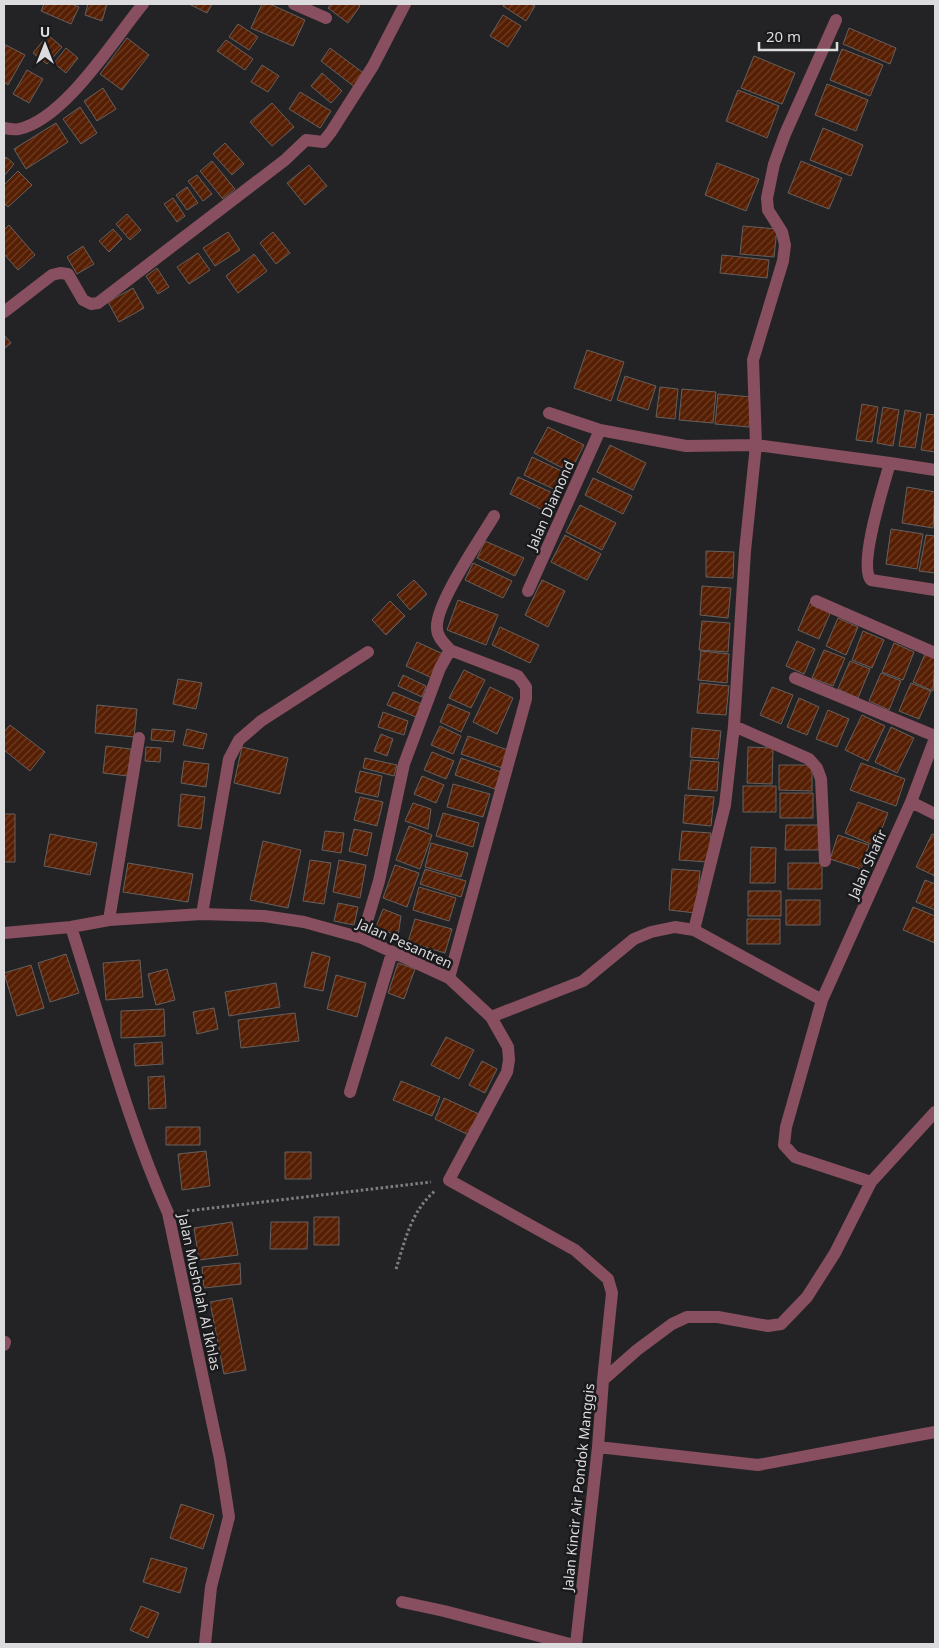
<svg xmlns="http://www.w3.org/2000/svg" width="939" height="1648" font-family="'Noto Sans',sans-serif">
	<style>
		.building { fill: url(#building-hatch); stroke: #64605f }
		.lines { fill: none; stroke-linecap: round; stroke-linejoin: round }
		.path { stroke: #7f7f81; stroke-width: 3; stroke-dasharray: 2.5 2.5; stroke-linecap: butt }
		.minor { stroke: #874f5f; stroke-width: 12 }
		.labels { text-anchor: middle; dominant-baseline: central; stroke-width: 5; stroke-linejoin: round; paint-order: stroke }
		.street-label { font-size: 14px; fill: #dcdcde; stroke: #1a191c }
	</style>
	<defs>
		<pattern id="building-hatch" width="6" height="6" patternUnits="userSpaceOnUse" patternTransform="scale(1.25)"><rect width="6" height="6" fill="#561e02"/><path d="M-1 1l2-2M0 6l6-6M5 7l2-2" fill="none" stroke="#6e3e26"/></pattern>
	</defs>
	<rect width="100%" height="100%" fill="#232325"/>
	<path class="building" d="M44,4H71L79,7L71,24L41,11Z
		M88,4H107L102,21L85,15Z
		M189,4H212L207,13Z
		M262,4H270L305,20L293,46L251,28Z
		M331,4H356L360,6L348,23L328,8Z
		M504,4H530L535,6L526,21L503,6Z
		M503,15L521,26L508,47L490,36Z
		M238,24L258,37L249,50L229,37Z
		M849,28L896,48L890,64L843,44Z
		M48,35L62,47L47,64L33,53Z
		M127,38L149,55L122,90L100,74Z
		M226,40L253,59L245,70L217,51Z
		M4,44L25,55L8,85L4,82Z
		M66,48L78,58L66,73L54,63Z
		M330,48L366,75L356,88L321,61Z
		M842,49L883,65L870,96L830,80Z
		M754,56L795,73L782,104L741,88Z
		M262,65L279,76L268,92L251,82Z
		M27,70L43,79L29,103L13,94Z
		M322,73L342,91L331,103L311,86Z
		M827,84L868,100L856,131L815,115Z
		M103,88L116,109L97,121L84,101Z
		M738,90L779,106L767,138L726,121Z
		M300,92L331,111L320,128L289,109Z
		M272,103L294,127L272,146L250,122Z
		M80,107L97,133L81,144L63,119Z
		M56,123L68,142L26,169L14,149Z
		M823,128L863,145L851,176L810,160Z
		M225,143L244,164L232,175L213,154Z
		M6,157L14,164L4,176V160Z
		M212,161L235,189L223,199L200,171Z
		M801,161L842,178L829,209L788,193Z
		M717,163L759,179L746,211L705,195Z
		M309,165L327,186L305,205L287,183Z
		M18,171L32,185L8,207L4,203V185Z
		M197,175L212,194L203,201L188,181Z
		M187,187L198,203L187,210L176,195Z
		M173,198L185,216L177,222L164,204Z
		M127,214L141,230L130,240L116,224Z
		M9,225L35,255L18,270L4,254V230Z
		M743,226L777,229L774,257L740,254Z
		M113,229L122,239L109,252L99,241Z
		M228,232L240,250L215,266L203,248Z
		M273,232L290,253L276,264L260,243Z
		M83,246L94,264L77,274L67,257Z
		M198,253L210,270L189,284L177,267Z
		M254,254L267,271L238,293L226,276Z
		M722,255L769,260L767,278L720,273Z
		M157,268L169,287L158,294L146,276Z
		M133,288L144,308L119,322L108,302Z
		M4,335L11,343L4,349Z
		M587,350L624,362L611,401L574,388Z
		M625,376L656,386L648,410L617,400Z
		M660,387L678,389L675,419L656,417Z
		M682,389L716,392L713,423L679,420Z
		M718,394L752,397L749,427L715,424Z
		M862,404L878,407L872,442L856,440Z
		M883,407L899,410L893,446L877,443Z
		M905,410L921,413L915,448L899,446Z
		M927,414L935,415V452L921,450Z
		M548,427L584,445L570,472L534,453Z
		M610,445L646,463L633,490L597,472Z
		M532,457L570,475L562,493L524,475Z
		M518,477L557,495L549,513L510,494Z
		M593,478L632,496L623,514L585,495Z
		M907,487L935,492L933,528L902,523Z
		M580,505L616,523L602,550L566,532Z
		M891,529L923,534L917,569L886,564Z
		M565,535L601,554L587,580L551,562Z
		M926,535L935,536V573L919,571Z
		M485,541L524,558L515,576L477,558Z
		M706,551L734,552L733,578L706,577Z
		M473,563L512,581L503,598L465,580Z
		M414,580L427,594L410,610L397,595Z
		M542,580L565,591L548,627L525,615Z
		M702,586L731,588L728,618L700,615Z
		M458,600L498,615L486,645L447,630Z
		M390,601L405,616L386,635L372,620Z
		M810,602L831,611L819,639L798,630Z
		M838,618L858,627L846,655L826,646Z
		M702,621L730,623L728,652L699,650Z
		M500,627L539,645L530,663L492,645Z
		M863,631L884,640L872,668L852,660Z
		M797,641L815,649L804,674L786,666Z
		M417,642L443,654L432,678L406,666Z
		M894,643L914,652L903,680L882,672Z
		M824,650L845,658L833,686L812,678Z
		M701,651L729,654L727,683L698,680Z
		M925,654L935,658L933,691L913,682Z
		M850,661L870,669L858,698L838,689Z
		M464,670L485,680L471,708L449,698Z
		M881,673L901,681L889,710L869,701Z
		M403,675L426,686L422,697L398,686Z
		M178,679L202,683L196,709L173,704Z
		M700,683L729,686L726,715L697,713Z
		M911,683L931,691L919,719L899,711Z
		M490,687L513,698L497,734L473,722Z
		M772,687L793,695L781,724L760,715Z
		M393,692L422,704L416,717L387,705Z
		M799,698L819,707L807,735L787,727Z
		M448,704L470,713L461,732L440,722Z
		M97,705L137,709L134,737L95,733Z
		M828,710L849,719L837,747L816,739Z
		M383,712L408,721L404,735L378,727Z
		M862,715L885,726L868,761L845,750Z
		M10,725L45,752L30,771L4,750V732Z
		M440,726L461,736L453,754L431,745Z
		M891,727L914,738L897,773L875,762Z
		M692,728L721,731L718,759L690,757Z
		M152,729L175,731L173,742L151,740Z
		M187,729L207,734L203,749L183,745Z
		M381,734L393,739L387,756L374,751Z
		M468,736L508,750L502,768L461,754Z
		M106,746L131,749L128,776L103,773Z
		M146,747L161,748L160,762L145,761Z
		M242,747L288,758L280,794L234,783Z
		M748,747L773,748L772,784L747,783Z
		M432,752L454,761L446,779L424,770Z
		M365,758L397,765L394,776L363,768Z
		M461,758L501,772L495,789L455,775Z
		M691,760L719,762L717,791L688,789Z
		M184,761L209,764L206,787L181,783Z
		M861,763L905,779L896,806L850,790Z
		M779,765H812V791L779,790Z
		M360,771L382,776L378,797L355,792Z
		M422,776L444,785L436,803L414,794Z
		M453,784L490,794L483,817L447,807Z
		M743,786H776V812H743Z
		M780,793H813V818H780Z
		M181,794L205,797L201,829L178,826Z
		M685,795L714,797L711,826L683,823Z
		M360,797L383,802L377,826L354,820Z
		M858,802L888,813L875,846L845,833Z
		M413,803L431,809L428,829L405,821Z
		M443,813L479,823L473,847L436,836Z
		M4,814H15V862H4Z
		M786,825H819V850H785Z
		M409,826L432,835L420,869L396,860Z
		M354,829L372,833L367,856L349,851Z
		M325,831L344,833L341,853L322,850Z
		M682,831L711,833L708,862L679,860Z
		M50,834L97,843L90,875L44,866Z
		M932,834L935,835V876L916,867Z
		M838,835L869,845L861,869L830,859Z
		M263,841L301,850L288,908L250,900Z
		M431,843L468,853L461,877L425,867Z
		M751,847L776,848L775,883H750Z
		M310,860L331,863L324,904L303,901Z
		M339,860L366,865L360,898L333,892Z
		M128,863L193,874L188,902L123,892Z
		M788,863H822V889H788Z
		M395,865L419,873L407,907L383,898Z
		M425,869L466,881L461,897L420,884Z
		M672,869L700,871L696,913L669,910Z
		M925,880L935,884V910L916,902Z
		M419,887L456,898L449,921L413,910Z
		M748,891H781V916H748Z
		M786,900H820V925H786Z
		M338,903L358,907L354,925L334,921Z
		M913,907L935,916V943L903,930Z
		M383,909L401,916L398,936L376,927Z
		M415,919L452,929L445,953L408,942Z
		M747,919H780V944H747Z
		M312,952L330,957L323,991L304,987Z
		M66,954L79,993L50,1002L38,963Z
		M140,960L143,997L106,1000L103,963Z
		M398,963L415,969L404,999L388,993Z
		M31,965L44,1008L17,1016L4,973Z
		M167,969L175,1000L156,1005L148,974Z
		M336,975L366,983L357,1017L327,1009Z
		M276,983L280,1007L229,1016L225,992Z
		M214,1008L218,1029L197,1034L193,1012Z
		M164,1009L165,1036L121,1038V1011Z
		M295,1013L299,1041L241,1048L238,1020Z
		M446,1037L474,1050L459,1079L431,1065Z
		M162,1042L163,1064L135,1066L134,1044Z
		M482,1061L497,1069L485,1093L469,1085Z
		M164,1076L166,1108L149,1109L148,1077Z
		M401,1081L440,1097L432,1116L393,1100Z
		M444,1098L481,1115L471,1136L435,1119Z
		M166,1127H200V1145H166Z
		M206,1151L210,1186L182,1190L178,1154Z
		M285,1152H311V1179H285Z
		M314,1217H339V1245H314Z
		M232,1222L238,1255L199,1260L194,1228Z
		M271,1222H308L307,1249H270Z
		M240,1263L241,1284L204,1288L202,1267Z
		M232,1298L246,1370L224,1374L210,1302Z
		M181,1504L214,1515L203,1549L170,1538Z
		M151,1558L187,1568L180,1593L143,1582Z
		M141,1606L159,1613L148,1638L130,1630Z"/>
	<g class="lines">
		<path class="path" d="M187,1211L431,1182
			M396,1269C405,1241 411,1211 435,1191"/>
		<path class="minor" d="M294,4L326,18
			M4,128C9,129 15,130 19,129C65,119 114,39 143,4
			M4,312L52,275L60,273L68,274L83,300L91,304L98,303L285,160L306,140L323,142L331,132L373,66L405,4
			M549,413L600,430L686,446L756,445L890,463
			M935,470L890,463C884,484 858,566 871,580L935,590
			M528,591L600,430
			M816,601L935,653
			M450,650C444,643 437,637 437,628C435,604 481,538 494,516
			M795,678L935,736
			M734,726L809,759L817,768L821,779L825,861
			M911,802L935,814
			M202,914L229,759L239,740L261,721L368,652
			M109,920L139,738
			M71,927C102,1023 127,1121 168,1213L220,1459L229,1517L211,1587L205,1644
			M694,930L725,805L734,726L745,551L756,445L753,360L783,261L785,245L782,232L768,210L767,198L774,164L785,134L836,20
			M4,933L71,927L109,920L202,914L264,916L304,922L362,938L449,978L491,1017L508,1047L509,1060L507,1072L449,1180L575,1250L608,1279L612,1293L603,1380
			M362,938L379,881L404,764L440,668L450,650L518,676L526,687V699L449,978
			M491,1017L583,981L634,939L651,932L675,927L694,930L822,1000
			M350,1092L392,953
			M871,1182L795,1157L784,1145L786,1127L822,1000L911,802L935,738
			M4,1345L5,1342
			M598,1447L758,1465L935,1432
			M402,1602L444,1611L570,1644
			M576,1644L598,1447L603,1380L637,1350L672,1324L687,1317H718L768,1326L781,1324L807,1297L835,1253L871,1182L935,1112"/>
	</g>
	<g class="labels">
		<g class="street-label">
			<text transform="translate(550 505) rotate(-66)">Jalan Diamond</text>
			<text transform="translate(867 864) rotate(-66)">Jalan Shafir</text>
			<text transform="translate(405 943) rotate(24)">Jalan Pesantren</text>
			<text transform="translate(200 1292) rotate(78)">Jalan Musholah Al Ikhlas</text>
			<text transform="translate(578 1487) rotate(-84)">Jalan Kincir Air Pondok Manggis</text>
		</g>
	</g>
	<rect width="939" height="1648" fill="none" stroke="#dcdcde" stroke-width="10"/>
	<g transform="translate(45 45)" stroke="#1a191c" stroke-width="4" paint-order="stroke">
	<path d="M0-4L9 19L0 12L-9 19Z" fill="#dcdcde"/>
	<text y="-8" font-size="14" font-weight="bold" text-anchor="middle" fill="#dcdcde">U</text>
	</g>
	<path d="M759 42v8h78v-8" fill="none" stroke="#dcdcde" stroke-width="2.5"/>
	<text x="766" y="42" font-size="15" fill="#dcdcde" stroke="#1a191c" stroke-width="4" paint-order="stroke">20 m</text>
</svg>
